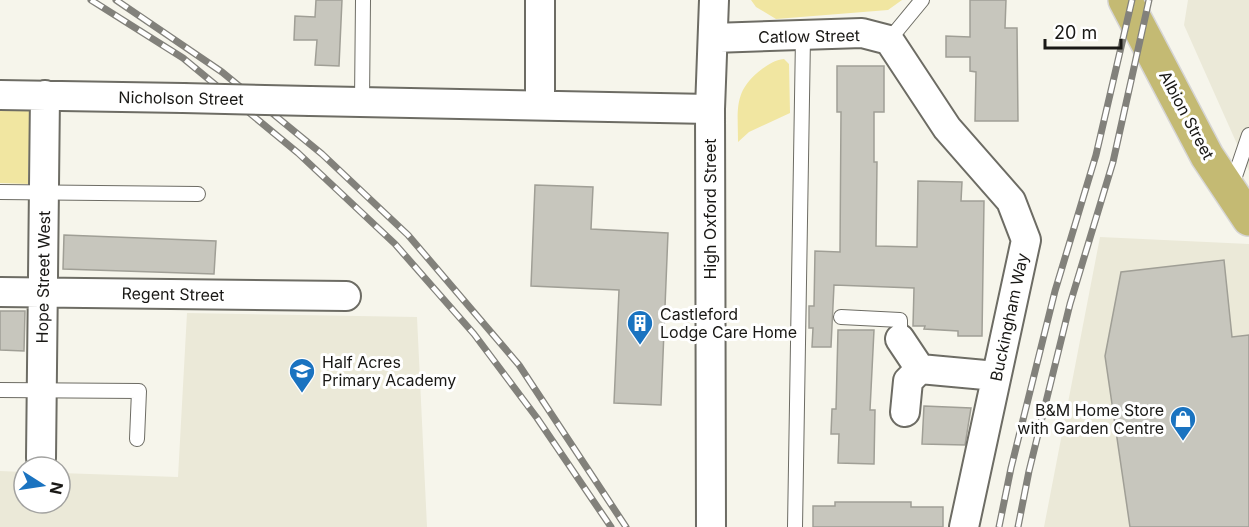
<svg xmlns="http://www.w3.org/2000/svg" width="1249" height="527" font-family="Inter,sans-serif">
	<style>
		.built { fill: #ebe9d8 }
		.green { fill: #f1e6a1 }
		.building { fill: #c7c6bd; stroke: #a09f96; stroke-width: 1.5 }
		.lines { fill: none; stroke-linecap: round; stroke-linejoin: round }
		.service-casing { stroke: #6d6c64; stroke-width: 16 }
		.minor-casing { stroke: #6d6c64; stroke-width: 32 }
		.primary-casing { stroke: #d6d5d5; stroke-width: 36 }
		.service { stroke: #fff; stroke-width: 14 }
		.minor { stroke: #fff; stroke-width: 28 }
		.primary { stroke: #c4ba73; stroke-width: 33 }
		.rail-casing { stroke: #82817b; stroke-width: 7 }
		.rail { stroke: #fff; stroke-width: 4.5; stroke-dasharray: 14; stroke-linecap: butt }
		.minor-bridge-casing { stroke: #6d6c64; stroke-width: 32; stroke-linecap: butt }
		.minor-bridge { stroke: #fff; stroke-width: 28 }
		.labels { text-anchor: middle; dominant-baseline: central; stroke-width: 6; stroke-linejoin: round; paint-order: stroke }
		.street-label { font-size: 16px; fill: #191815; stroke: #fff }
		.poi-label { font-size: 16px; fill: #191815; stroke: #fff; text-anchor: start }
	</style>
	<rect width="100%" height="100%" fill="#f6f5eb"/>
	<path class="built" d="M1188,0H1249V171L1184,25Z
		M1100,237L1249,244V527H1044Z
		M187,313L417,317L427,527H0V471L24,472V503H60V473L178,477Z"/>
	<path class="green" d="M751,0H902L888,10L776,19L756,7Z
		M784,59L789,64L790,113L749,132L738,142C738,109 733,91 762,69C769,64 775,60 784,59Z
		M0,110L30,111L28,184L0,183Z"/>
	<path class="building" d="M316,0H342L339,66L315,65L317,40H294L295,16L315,17Z
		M970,0H1006L1005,28H1017L1018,121H975L976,72L970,71V57H946V36L970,37Z
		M837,66H884V112H874V162H877L876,246L917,247L918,181L962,182L961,201H984L982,336H958V331L924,329L925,326H913L914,288L834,285L831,347H812L813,328H809V306H814L815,251L840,252L841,112H837Z
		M535,185L593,187L591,229L668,233L661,405L614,403L619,290L531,286Z
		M64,235L216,241L214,274L63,269Z
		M1224,260L1232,337L1249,335V527H1130L1105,356L1121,272Z
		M0,311H25L24,351L0,350Z
		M838,330H874L870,410H875L874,464L838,463L839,434H831L832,409H836Z
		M924,406L971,408L965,445L922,444Z
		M835,502H911V507H943V527H813V506H835Z"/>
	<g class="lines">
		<g class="service-casing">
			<path id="service" d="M889,40L922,0
				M362,101L363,0
				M1231,188L1249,135
				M0,192L198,194
				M841,317L900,320V339
				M0,390L139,391L137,439
				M795,527L803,37"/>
		</g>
		<g class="minor-casing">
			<path id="minor" d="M540,0V105
				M713,38L862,33L889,40L947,128L1011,201L1026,240L964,527
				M0,95L183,98
				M310,101L710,109
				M0,292L346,296
				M900,339L920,369L996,376
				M905,412L908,381L920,369
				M41,458L45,95
				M711,527L710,109L714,0"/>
		</g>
		<g class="primary-casing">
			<path id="primary" d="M1125,0L1207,156L1249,219"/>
		</g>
		<use href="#service" class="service"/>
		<use href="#minor" class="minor"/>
		<use href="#primary" class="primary"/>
		<g class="rail-casing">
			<path id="rail" d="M91,0L183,58L298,153L395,244L474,334L537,418L611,527
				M116,0L222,72L322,154L408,235L519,365L626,527
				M999,527L1011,468L1055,291L1096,155L1132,0
				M1018,527L1029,471L1070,304L1113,162L1149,0"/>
		</g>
		<use href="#rail" class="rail"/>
		<g class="minor-bridge-casing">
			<path id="minor-bridge" d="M183,98L310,101"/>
		</g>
		<use href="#minor-bridge" class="minor-bridge"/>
	</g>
	<defs>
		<g id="building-pin" transform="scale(1.35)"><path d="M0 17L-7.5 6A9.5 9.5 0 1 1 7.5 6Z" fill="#1a73c0" stroke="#fff"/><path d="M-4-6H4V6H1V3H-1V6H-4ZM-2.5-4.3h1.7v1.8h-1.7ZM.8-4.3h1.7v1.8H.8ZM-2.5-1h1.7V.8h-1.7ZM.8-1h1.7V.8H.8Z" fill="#fff"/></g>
		<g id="school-pin" transform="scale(1.35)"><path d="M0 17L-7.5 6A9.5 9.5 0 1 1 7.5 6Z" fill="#1a73c0" stroke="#fff"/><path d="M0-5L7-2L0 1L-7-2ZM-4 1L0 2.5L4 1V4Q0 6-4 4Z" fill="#fff"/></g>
		<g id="shop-pin" transform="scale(1.35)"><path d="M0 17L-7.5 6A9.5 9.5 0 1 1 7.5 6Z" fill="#1a73c0" stroke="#fff"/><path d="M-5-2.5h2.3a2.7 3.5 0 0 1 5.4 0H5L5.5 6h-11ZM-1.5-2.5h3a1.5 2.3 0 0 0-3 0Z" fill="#fff"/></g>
	</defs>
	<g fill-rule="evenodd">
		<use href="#building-pin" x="640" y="323"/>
		<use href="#school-pin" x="302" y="371"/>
		<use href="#shop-pin" x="1183" y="419"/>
	</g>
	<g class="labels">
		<g class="street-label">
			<text transform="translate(809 36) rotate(-1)">Catlow Street</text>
			<text transform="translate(181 98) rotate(1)">Nicholson Street</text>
			<text transform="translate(1187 115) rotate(62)">Albion Street</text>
			<text transform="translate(710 209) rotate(-90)">High Oxford Street</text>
			<text transform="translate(43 277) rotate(-89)">Hope Street West</text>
			<text transform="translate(173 294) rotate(1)">Regent Street</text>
			<text transform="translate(1009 317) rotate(-78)">Buckingham Way</text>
		</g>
		<g class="poi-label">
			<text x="660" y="314">Castleford<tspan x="660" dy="18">Lodge Care Home</tspan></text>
			<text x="322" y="362">Half Acres<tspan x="322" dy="18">Primary Academy</tspan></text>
			<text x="1164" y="410" text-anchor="end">B&amp;M Home Store<tspan x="1164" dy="18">with Garden Centre</tspan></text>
		</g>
	</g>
	<g transform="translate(42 485) rotate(102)"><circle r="28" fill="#ffffff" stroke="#a3a3a1" stroke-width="1.5"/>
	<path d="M0-4.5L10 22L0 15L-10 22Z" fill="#1a73c0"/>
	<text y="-9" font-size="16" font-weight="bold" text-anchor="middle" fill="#191815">N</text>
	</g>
	<path d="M1045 39v9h76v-9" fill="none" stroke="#191815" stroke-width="3"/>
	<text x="1054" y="39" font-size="18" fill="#191815" stroke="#ffffff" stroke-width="4.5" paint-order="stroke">20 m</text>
</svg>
